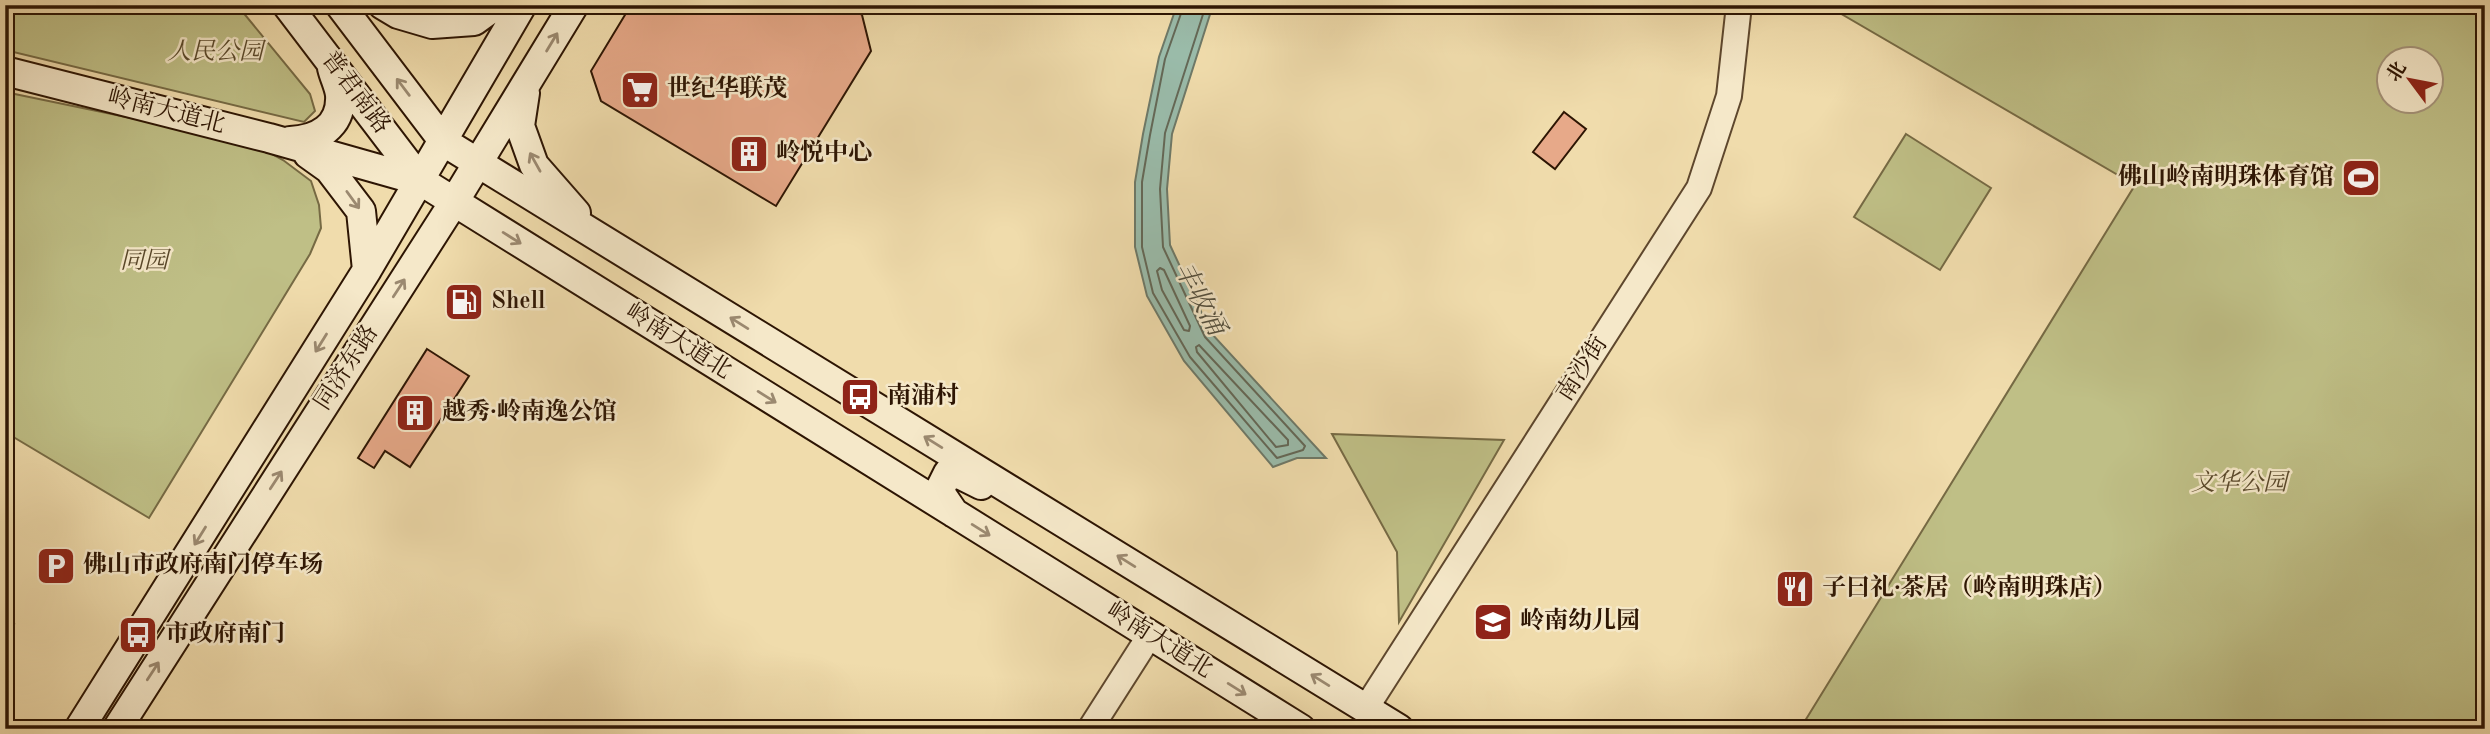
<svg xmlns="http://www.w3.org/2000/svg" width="2490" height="734" font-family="'Old Standard TT','Noto Serif SC',serif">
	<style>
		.green { fill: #bfbf86; stroke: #766a44; stroke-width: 2; fill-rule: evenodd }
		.water { fill: #9abcab; stroke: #6e7968; stroke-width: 2 }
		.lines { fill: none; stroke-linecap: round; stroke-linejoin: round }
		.shore { stroke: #646857; stroke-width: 2 }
		.building { fill: #e7a989; stroke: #2d1503; stroke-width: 2 }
		.tertiary-casing { stroke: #5e472d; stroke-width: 28 }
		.secondary-casing { stroke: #2d1503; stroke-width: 32 }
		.tertiary { stroke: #f5e8c9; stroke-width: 24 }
		.secondary { stroke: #f5e8c9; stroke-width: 28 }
		.oneway { stroke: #9b8970 }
		.labels { text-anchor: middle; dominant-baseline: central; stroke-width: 5; stroke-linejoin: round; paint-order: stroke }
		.park-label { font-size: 24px; font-style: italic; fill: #59482a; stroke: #f5e8c9 }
		.poi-label { font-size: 24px; font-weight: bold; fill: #2d1503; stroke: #f5e8c9; text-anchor: start }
		.street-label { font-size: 24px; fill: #2d1503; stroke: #f5e8c9 }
		.water-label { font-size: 26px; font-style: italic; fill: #534f3e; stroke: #f5e8c9 }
	</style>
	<rect width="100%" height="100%" fill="#f0dcac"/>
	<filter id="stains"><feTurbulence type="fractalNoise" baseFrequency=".00286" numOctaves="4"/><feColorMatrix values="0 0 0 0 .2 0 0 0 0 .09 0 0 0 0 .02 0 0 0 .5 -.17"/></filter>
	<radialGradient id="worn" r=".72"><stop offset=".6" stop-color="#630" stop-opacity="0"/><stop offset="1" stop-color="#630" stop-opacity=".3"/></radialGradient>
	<path class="green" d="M5,5H237L310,94L315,111L304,122L5,50Z
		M1826,5H2485V729H1800L2135,185ZM2388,60H2430V102H2388Z
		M5,92L252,143L283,160L311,181L319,205L321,228L310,254L149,518L5,432Z
		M1906,134L1991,188L1940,270L1854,217Z
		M1332,434L1504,440L1399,622L1397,552Z"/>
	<path class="water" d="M1177,5H1213L1172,134L1167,189L1170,245L1211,333L1326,458H1297L1273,467L1184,361L1147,296L1135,247V182L1143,134L1159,57Z"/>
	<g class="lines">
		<path class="shore" d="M1184,5L1165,59L1150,135L1142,182V247L1153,293L1190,357L1277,458L1303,450L1305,446L1205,337L1163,247L1160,189L1165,133L1206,5
			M1160,268L1164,270L1190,326L1189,331L1184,330L1162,290L1157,271Z
			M1199,345L1288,440V445L1276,447L1197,352L1196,347Z"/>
	</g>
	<path class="building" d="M631,5H845L862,15L871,51L776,206L601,101L591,71Z
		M1564,112L1586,129L1555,169L1533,152Z
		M427,349L469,376L410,467L385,451L374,468L358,458Z
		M5,618L14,624L5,638Z"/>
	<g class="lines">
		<g class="tertiary-casing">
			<path id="tertiary" d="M1366,708L1699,188L1729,96L1739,5
				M1090,729L1150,635"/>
		</g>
		<g class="secondary-casing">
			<path id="secondary" d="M287,5L421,181
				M340,5L444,142L1399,729
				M383,5L398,14L432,24L474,21L496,5
				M5,71L269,138L421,181L1301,729
				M525,93L520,126L534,165L576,213
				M290,141C317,140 342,127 340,95C339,86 334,77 332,68
				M308,154L329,169L361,211L367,270
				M954,513L939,491L948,473L961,475L981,485
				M79,729L367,270L522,5
				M117,729L454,202L574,5"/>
		</g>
		<use href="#tertiary" class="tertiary"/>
		<use href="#secondary" class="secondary"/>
	</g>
	<defs><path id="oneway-shaft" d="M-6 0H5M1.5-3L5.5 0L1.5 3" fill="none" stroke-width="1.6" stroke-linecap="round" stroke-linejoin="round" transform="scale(1.75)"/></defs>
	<g class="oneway">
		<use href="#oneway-shaft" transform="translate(552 42) rotate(-59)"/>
		<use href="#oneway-shaft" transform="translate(403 87) rotate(-127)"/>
		<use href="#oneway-shaft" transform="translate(535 162) rotate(-119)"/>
		<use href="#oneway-shaft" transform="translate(353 200) rotate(54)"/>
		<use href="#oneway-shaft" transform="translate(512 238) rotate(32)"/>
		<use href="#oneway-shaft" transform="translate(399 288) rotate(-57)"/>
		<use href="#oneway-shaft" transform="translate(739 323) rotate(-148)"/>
		<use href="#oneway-shaft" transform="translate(321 343) rotate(122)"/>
		<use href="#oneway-shaft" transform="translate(767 397) rotate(32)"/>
		<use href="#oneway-shaft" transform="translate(933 442) rotate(-148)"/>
		<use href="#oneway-shaft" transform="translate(276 480) rotate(-57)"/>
		<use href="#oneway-shaft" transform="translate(981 530) rotate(32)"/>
		<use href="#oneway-shaft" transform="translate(200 536) rotate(122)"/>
		<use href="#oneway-shaft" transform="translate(1126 561) rotate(-148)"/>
		<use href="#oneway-shaft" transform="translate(153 671) rotate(-57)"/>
		<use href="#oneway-shaft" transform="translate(1320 680) rotate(-148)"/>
		<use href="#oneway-shaft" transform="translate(1237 689) rotate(32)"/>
	</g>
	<defs>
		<g id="supermarket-square" transform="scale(2.0125)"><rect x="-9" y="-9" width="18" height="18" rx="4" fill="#8f2418" stroke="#f5e8c9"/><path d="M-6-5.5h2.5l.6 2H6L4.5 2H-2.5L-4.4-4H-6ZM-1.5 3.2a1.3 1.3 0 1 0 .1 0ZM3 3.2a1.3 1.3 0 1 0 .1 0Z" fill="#fff"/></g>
		<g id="building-square" transform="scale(2.0125)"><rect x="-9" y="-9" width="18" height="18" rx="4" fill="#8f2418" stroke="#f5e8c9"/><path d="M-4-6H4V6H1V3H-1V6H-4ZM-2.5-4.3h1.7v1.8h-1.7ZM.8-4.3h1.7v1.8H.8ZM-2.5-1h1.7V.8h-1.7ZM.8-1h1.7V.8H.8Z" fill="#fff"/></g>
		<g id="stadium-square" transform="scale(2.0125)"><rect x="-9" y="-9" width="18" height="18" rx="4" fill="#8f2418" stroke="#f5e8c9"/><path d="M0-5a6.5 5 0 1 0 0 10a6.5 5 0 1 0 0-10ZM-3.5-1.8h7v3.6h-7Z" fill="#fff"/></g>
		<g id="fuel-square" transform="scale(2.0125)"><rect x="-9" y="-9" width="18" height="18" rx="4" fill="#8f2418" stroke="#f5e8c9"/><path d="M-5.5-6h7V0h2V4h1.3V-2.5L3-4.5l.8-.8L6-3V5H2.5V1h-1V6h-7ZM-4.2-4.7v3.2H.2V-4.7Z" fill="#fff"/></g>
		<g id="bus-square" transform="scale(2.0125)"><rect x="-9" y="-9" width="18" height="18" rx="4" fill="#8f2418" stroke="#f5e8c9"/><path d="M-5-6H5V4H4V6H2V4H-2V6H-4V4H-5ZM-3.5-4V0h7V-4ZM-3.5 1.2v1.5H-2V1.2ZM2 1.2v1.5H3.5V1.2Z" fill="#fff"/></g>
		<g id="parking-square" transform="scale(2.0125)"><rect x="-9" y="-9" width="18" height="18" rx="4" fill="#8f2418" stroke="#f5e8c9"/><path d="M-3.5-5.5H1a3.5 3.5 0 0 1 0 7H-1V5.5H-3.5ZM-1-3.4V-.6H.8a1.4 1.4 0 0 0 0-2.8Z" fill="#fff"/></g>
		<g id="restaurant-square" transform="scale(2.0125)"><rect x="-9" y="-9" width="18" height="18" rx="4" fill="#8f2418" stroke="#f5e8c9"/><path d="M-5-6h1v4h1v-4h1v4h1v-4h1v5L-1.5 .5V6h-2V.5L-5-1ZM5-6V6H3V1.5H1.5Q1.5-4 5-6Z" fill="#fff"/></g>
		<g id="school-square" transform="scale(2.0125)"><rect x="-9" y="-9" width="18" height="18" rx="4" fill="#8f2418" stroke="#f5e8c9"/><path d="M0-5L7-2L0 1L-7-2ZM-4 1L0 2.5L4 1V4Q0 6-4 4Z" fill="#fff"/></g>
	</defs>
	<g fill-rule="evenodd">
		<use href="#supermarket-square" x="640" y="90"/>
		<use href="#building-square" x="749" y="154"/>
		<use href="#stadium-square" x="2361" y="178"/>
		<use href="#fuel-square" x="464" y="302"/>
		<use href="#bus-square" x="860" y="397"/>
		<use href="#building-square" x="415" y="413"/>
		<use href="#parking-square" x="56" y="566"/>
		<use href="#restaurant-square" x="1795" y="589"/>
		<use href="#school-square" x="1493" y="622"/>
		<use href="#bus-square" x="138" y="635"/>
	</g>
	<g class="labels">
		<g class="park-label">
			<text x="215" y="53">人民公园</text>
			<text x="144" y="262">同园</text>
			<text x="2239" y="484">文华公园</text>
		</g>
		<g class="poi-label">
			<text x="667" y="90">世纪华联茂</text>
			<text x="776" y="154">岭悦中心</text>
			<text x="2334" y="178" text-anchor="end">佛山岭南明珠体育馆</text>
			<text x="491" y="302">Shell</text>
			<text x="887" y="397">南浦村</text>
			<text x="442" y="413">越秀·岭南逸公馆</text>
			<text x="83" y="566">佛山市政府南门停车场</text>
			<text x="1822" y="589">子曰礼·茶居（岭南明珠店）</text>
			<text x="1520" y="622">岭南幼儿园</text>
			<text x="165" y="635">市政府南门</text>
		</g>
		<g class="street-label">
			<text transform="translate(355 93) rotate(53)">普君南路</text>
			<text transform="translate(166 112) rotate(14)">岭南大道北</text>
			<text transform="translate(678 342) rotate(32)">岭南大道北</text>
			<text transform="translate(347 368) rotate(-57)">同济东路</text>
			<text transform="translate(1583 369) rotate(-57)">南沙街</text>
			<text transform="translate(1159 641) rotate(32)">岭南大道北</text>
		</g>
		<g class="water-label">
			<text transform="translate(1199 299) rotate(62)">丰收涌</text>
		</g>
	</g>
	<rect width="2490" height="734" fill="none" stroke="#f0dcac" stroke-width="28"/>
	<rect x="7" y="7" width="2476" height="720" fill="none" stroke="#2d1503" stroke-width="3.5"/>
	<rect x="14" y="14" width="2462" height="706" fill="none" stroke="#2d1503" stroke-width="2"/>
	<g transform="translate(2410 80) rotate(302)"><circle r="33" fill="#f5e8c9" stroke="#a5947a" stroke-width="2"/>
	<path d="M0-5L12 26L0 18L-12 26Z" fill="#8f2418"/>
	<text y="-10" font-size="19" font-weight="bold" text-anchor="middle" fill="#2d1503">北</text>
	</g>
	<rect width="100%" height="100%" filter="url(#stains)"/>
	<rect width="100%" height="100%" fill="url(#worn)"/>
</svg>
